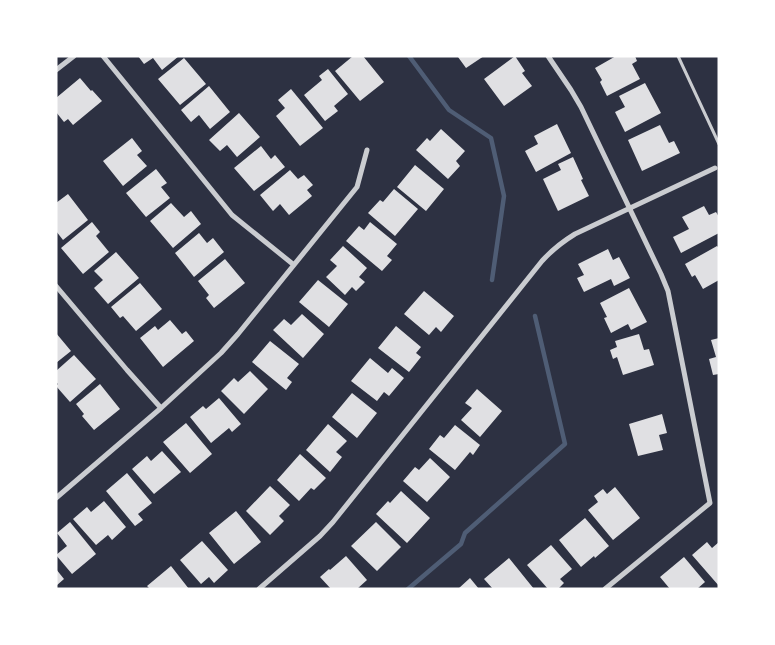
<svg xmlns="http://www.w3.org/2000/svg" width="775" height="645" font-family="Raleway,sans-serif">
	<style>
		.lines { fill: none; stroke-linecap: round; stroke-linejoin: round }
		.stream { stroke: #4f5d75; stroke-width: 4.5 }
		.building { fill: #e0e0e3 }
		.service { stroke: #caccd0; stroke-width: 3 }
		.minor { stroke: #caccd0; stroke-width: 5 }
	</style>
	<rect width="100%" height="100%" fill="#2d3142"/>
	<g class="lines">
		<path class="stream" d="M409,56L449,110L491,138L504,196L492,280
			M408,589L461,544L465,533L565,444L535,316"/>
	</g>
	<path class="building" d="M138,56H179L162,70L153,58L144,64Z
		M353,56H363L384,82L360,101L335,71Z
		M460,56H484L466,68L458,57Z
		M515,56L525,71L522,73L532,86L504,106L484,79Z
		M616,56H635L637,61L632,64L640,79L607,96L600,82L602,80L595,68Z
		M184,58L206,84L180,105L158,79Z
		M328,69L348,94L334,106L338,111L325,121L304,95L322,80L319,76Z
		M80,78L91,91L92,90L102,101L73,125L68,119L64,122L56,112V98Z
		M645,83L661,113L625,132L615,112L625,107L619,96Z
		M209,86L230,112L210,129L199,115L191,122L181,110Z
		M291,89L323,128L300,146L276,116L285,108L278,100Z
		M239,113L260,137L237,157L227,145L220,151L209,140Z
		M557,124L571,153L536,172L525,151L538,144L534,136Z
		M660,125L669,143L674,141L680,153L642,171L628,140Z
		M441,129L465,151L456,161L460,166L448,179L416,150L427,138L430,141Z
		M132,138L142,151L137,155L147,166L123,186L103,161Z
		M261,146L271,159L275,155L285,167L254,191L234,168Z
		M573,157L583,179L581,180L589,196L558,211L543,179L561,170L558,164Z
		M415,165L444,189L426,211L397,187Z
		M156,169L167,183L161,187L170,198L146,217L126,193Z
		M290,170L298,179L304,175L313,185L307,190L312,196L289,215L280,204L273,211L260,195Z
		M394,189L418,209L395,236L368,213L380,200L383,202Z
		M68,194L88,220L63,240L56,231V203Z
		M171,203L184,217L191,211L201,224L173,248L150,221Z
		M704,206L709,215L716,212L719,217V233L681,253L673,237L689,229L682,217Z
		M92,222L100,232L96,236L109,252L83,274L61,248Z
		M370,222L397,244L387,256L392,260L382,271L346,241L359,226L364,230Z
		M199,233L207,243L213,238L224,252L194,277L175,253Z
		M343,246L367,268L359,277L365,282L356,291L352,287L345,295L326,277L337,266L330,260Z
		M717,246L719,248V280L703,289L695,275L692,277L685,264Z
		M608,249L613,260L619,257L630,278L614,286L611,279L584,292L577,278L584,275L578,264Z
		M116,252L139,278L108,304L94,288L103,280L94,271Z
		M225,259L245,283L214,308L206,298L209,295L198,281Z
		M318,280L348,304L329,327L299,302Z
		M140,283L162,309L136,331L123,316L120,318L111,307Z
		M629,288L647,322L631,330L628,324L611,333L604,318L607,317L600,303Z
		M424,291L454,316L441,332L436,327L429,335L404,314Z
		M302,314L324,334L303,358L273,330L284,319L291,325Z
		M170,320L182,334L186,331L194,341L163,367L140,338L155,326L158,330Z
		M396,326L421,347L416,353L421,357L409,372L378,348Z
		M56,333L71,351L56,363Z
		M639,334L644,350L649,349L654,365L623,375L617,357L613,359L610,350L617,347L615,341Z
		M719,338V374L713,375L709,359L716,357L711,340Z
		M270,341L299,364L287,378L292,382L286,390L252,362Z
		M74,355L96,379L70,402L56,386L58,384L56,382V371Z
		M370,358L388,373L392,368L404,378L389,396L384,392L377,401L351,381Z
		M250,371L268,389L244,414L221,391L234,378L238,382Z
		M100,384L120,409L94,430L82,416L84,414L76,404Z
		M477,389L502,411L480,437L461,420L472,408L465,403Z
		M352,393L377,413L357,438L332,417Z
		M219,398L241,424L232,432L229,428L211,443L190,417L203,406L206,409Z
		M662,414L667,433L659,435L663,450L638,456L629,424Z
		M186,423L212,454L190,473L163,442Z
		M328,424L347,441L336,452L342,457L330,472L306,450Z
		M455,425L480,445L473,455L470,452L455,470L429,449L440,435L444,438Z
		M162,451L181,472L154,494L132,469L147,456L151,461Z
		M300,454L326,478L314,490L311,488L299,501L277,480Z
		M430,458L450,477L427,502L403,481L415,467L419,470Z
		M127,473L152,503L138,514L143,520L135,526L106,491Z
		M270,486L290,505L279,516L284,521L270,535L246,511Z
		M615,487L640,518L613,540L588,510L598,502L594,496L603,489L607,494Z
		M401,491L430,518L407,543L376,514L388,501L390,503Z
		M104,501L126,527L112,540L108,535L96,545L73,519L87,507L91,512Z
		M236,511L261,542L234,564L209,533Z
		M585,518L609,546L595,558L594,556L581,567L559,540Z
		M70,522L96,554L72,574L56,555L67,546L57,533Z
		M376,522L401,547L377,571L351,546Z
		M202,541L228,570L214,583L209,577L201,584L180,560Z
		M707,542L712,548L719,542V586L692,555Z
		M551,545L572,569L560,579L564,583L558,589H548L527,565Z
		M346,556L367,580L357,589H331L320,577L329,569L330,570Z
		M684,557L705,582L697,589H670L660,577Z
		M509,558L534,589H493L484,579Z
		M171,566L189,589H150L147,586Z
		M56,569L64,579L56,586Z
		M470,578L479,589H458Z"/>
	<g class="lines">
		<path class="service" d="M678,56L719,144"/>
		<path class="minor" d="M103,56L232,215L294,265
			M548,56L571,90L581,107L661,274L668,291L710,503L605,589
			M56,70L74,56
			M56,286L127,370L161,408
			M56,498L161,408L221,353L238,334L357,187L367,150
			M259,589L320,536L333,522L542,261C552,250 562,242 575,234L715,168"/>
	</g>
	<rect width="775" height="645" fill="none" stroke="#ffffff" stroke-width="115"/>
</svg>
